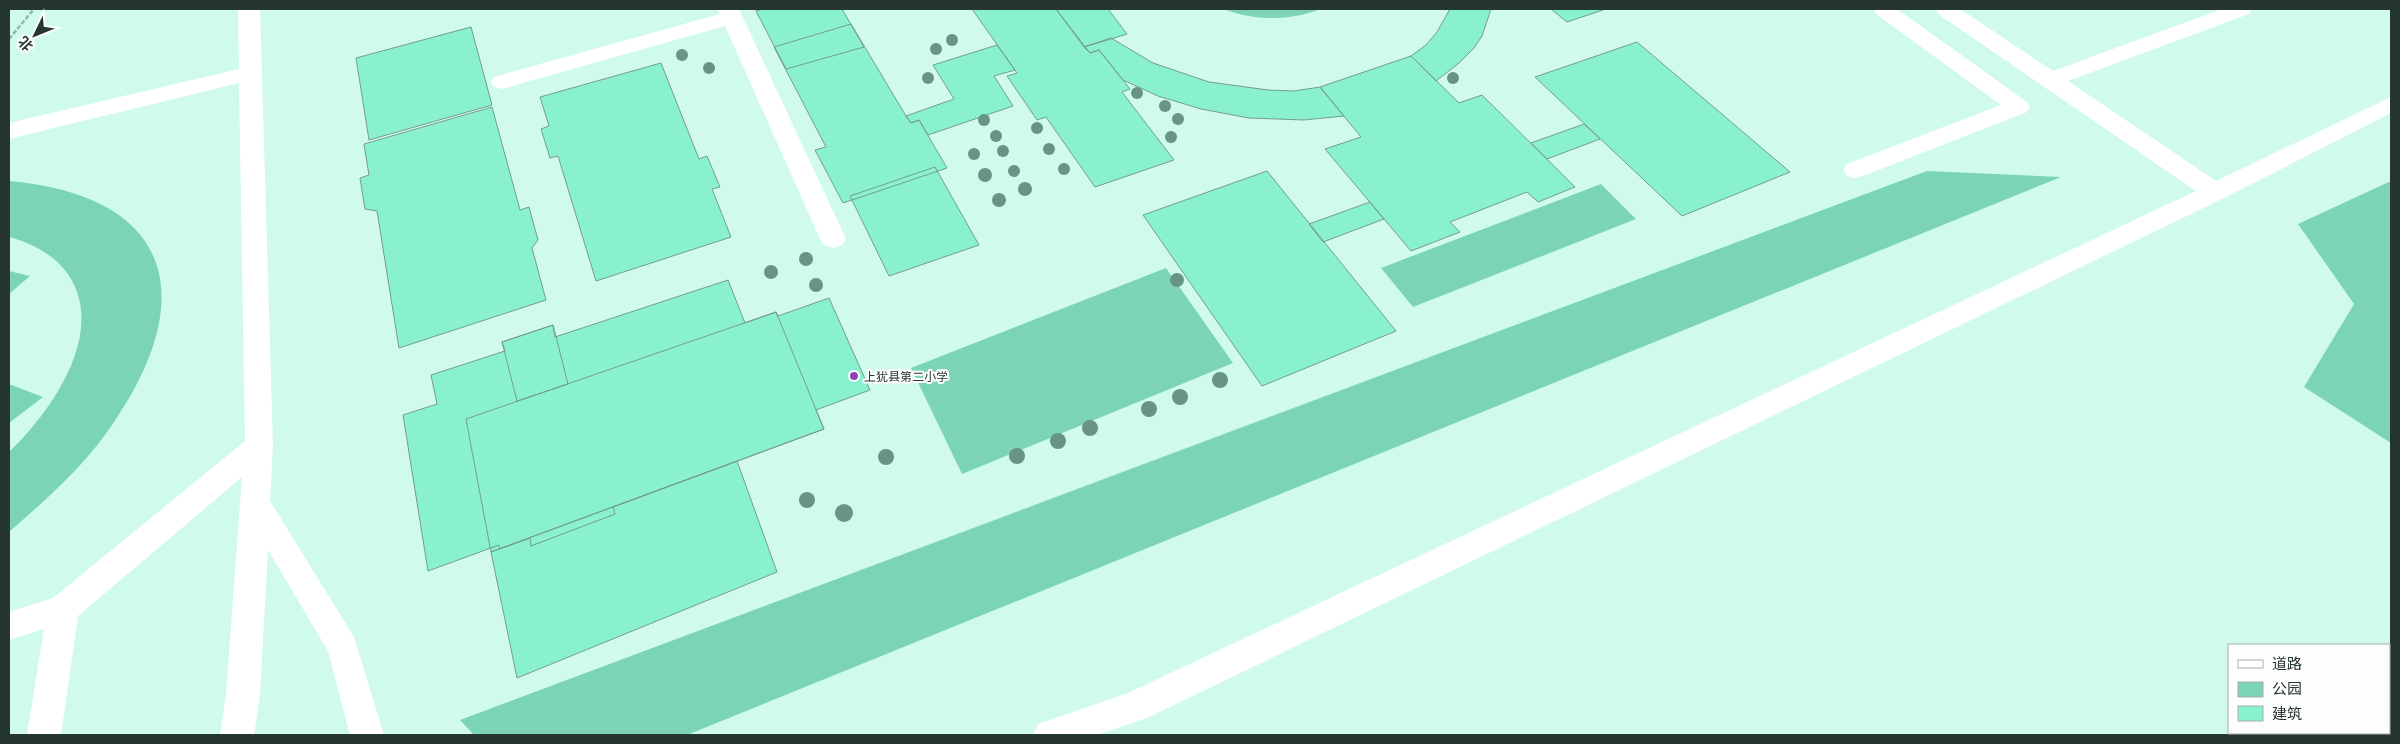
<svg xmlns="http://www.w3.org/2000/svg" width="2400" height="744" font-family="Quicksand,'Noto Sans SC',sans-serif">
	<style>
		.green { fill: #7cd4b7 }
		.building { fill: #89f1cf; stroke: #759d8f }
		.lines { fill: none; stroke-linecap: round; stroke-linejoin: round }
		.path { stroke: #94b6aa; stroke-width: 2.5; stroke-dasharray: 4.5 2; stroke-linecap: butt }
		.minor { fill: #fff; fill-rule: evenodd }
		.tree { fill: #679486 }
		.poi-dot { fill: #8f44b5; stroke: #fdfdfd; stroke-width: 2 }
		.labels { text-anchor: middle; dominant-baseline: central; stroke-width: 4; stroke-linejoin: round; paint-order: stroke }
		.poi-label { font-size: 12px; fill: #253630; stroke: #fdfdfd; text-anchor: start }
	</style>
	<rect width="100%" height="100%" fill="#d0fbeb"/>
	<path class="green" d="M1223,9H1321C1289,21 1256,21 1223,9Z
		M1927,171L2061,177L687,735H474L460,720Z
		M9,181C168,195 201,292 116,419C88,463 48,498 9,532V452C53,410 111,327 64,269C51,253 29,242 9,237Z
		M2391,181V443L2304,387L2354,304L2298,224Z
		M1601,184L1636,219L1413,307L1381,268Z
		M1166,268L1233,363L962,474L911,368Z
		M9,271L30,276L9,294Z
		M9,384L43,397L9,423Z"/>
	<path class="building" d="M764,9H842L864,47L786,69L756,11Z
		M972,9H1056L1090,53L1099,50L1130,89L1122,92L1174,160L1095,187L1046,117L1037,120L1007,76L1017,73Z
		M1056,9H1108L1127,34L1084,47Z
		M1450,9H1491L1482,36L1474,48L1459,63L1436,81L1411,56L1426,45L1437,32Z
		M1551,9H1606L1567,22Z
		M851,24L906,116L911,123L919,120L947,168L843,203L815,150L826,147L774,47Z
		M471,27L492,105L369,140L356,58Z
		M1111,38L1153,63L1209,82L1268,90L1294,91L1320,87L1344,116L1304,120L1249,118L1201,109L1158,96L1123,80L1099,50L1090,53L1084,47Z
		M1637,42L1790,172L1682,216L1535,77Z
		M997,45L1015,70L994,76L1013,106L928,135L919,120L911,123L906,116L954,99L933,65Z
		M1411,56L1459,103L1482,95L1575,187L1538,202L1527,192L1450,222L1460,232L1411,251L1325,149L1361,137L1320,87Z
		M661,63L699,159L707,156L720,187L712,189L731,237L596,281L558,156L550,158L541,129L549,126L540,97Z
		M492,107L520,210L529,207L538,240L532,248L546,300L399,348L377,211L365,209L360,178L369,175L364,144Z
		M1584,124L1600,139L1547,159L1531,143Z
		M935,167L979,245L889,276L850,196Z
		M1267,171L1396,331L1262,386L1143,215Z
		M1370,202L1384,219L1323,242L1309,224Z
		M728,280L745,323L776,312L778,316L829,298L870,390L816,410L824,429L613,507L615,514L531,546L530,538L500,549L499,545L428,571L403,415L437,404L431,375L505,351L502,342L553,325L555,337Z
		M776,312L824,429L491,552L466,419Z
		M553,325L568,384L517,401L502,342Z
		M737,461L777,572L517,678L491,552Z"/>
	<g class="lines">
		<path class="path" d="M9,39L34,9"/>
		<path class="minor" d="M238,9H260L273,446L270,501L354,637L384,735H350L328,651L268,550L260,694L254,735H220L226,694L242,477L78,616L61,735H27L44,629L9,640V612L53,598L245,441L239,83L9,139V123L239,69Z
			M718,9H739L846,239L842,245L833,248L824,245L820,239L725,26L502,89L494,87L491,82L494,77L720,14Z
			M1874,9H1897L2027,102L2030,107L2027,112L1863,176L1855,178L1847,176L1843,170L1847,164L2001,105L1876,14Z
			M1936,9H1960L2053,71L2222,9H2251L2249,14L2068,81L2216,181L2391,97V113L2224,198L1147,718L1097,735H1033L1038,724L1128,693L2196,191L1938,14Z"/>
	</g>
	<g class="tree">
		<circle cx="952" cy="40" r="6"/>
		<circle cx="936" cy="49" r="6"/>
		<circle cx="682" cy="55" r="6"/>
		<circle cx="709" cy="68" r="6"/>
		<circle cx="928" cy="78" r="6"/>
		<circle cx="1453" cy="78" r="6"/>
		<circle cx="1137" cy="93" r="6"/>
		<circle cx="1165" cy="106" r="6"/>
		<circle cx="1178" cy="119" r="6"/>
		<circle cx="984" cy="120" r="6"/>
		<circle cx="1037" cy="128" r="6"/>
		<circle cx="996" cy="136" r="6"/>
		<circle cx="1171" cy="137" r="6"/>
		<circle cx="1049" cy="149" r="6"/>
		<circle cx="1003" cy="151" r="6"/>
		<circle cx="974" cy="154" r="6"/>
		<circle cx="1064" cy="169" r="6"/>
		<circle cx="1014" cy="171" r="6"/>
		<circle cx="985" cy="175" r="7"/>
		<circle cx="1025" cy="189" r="7"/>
		<circle cx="999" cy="200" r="7"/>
		<circle cx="806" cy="259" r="7"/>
		<circle cx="771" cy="272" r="7"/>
		<circle cx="1177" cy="280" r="7"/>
		<circle cx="816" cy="285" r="7"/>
		<circle cx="1220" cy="380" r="8"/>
		<circle cx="1180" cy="397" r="8"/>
		<circle cx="1149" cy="409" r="8"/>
		<circle cx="1090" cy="428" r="8"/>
		<circle cx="1058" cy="441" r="8"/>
		<circle cx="1017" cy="456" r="8"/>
		<circle cx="886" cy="457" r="8"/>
		<circle cx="807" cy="500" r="8"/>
		<circle cx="844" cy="513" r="9"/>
	</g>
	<circle class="poi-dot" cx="854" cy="376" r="5"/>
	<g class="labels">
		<g class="poi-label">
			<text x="864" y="376">上犹县第二小学</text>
		</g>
	</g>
	<rect width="2400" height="744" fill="none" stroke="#253630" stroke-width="20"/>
	<rect x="2228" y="644" width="162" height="90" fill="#fdfdfd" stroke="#a7adab"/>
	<rect x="2238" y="660" width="25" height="8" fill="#ffffff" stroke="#a7adab"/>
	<text x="2272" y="669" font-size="15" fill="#253630">道路</text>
	<rect x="2238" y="682" width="25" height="15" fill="#7cd4b7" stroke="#a7adab"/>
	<text x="2272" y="694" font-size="15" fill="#253630">公园</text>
	<rect x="2238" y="706" width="25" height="15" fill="#89f1cf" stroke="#a7adab"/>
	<text x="2272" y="719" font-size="15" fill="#253630">建筑</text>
	<g transform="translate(35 35) rotate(227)" stroke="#fdfdfd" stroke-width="4" paint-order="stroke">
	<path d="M0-4L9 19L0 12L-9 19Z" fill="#253630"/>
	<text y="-8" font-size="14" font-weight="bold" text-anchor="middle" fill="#253630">北</text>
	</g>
</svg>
